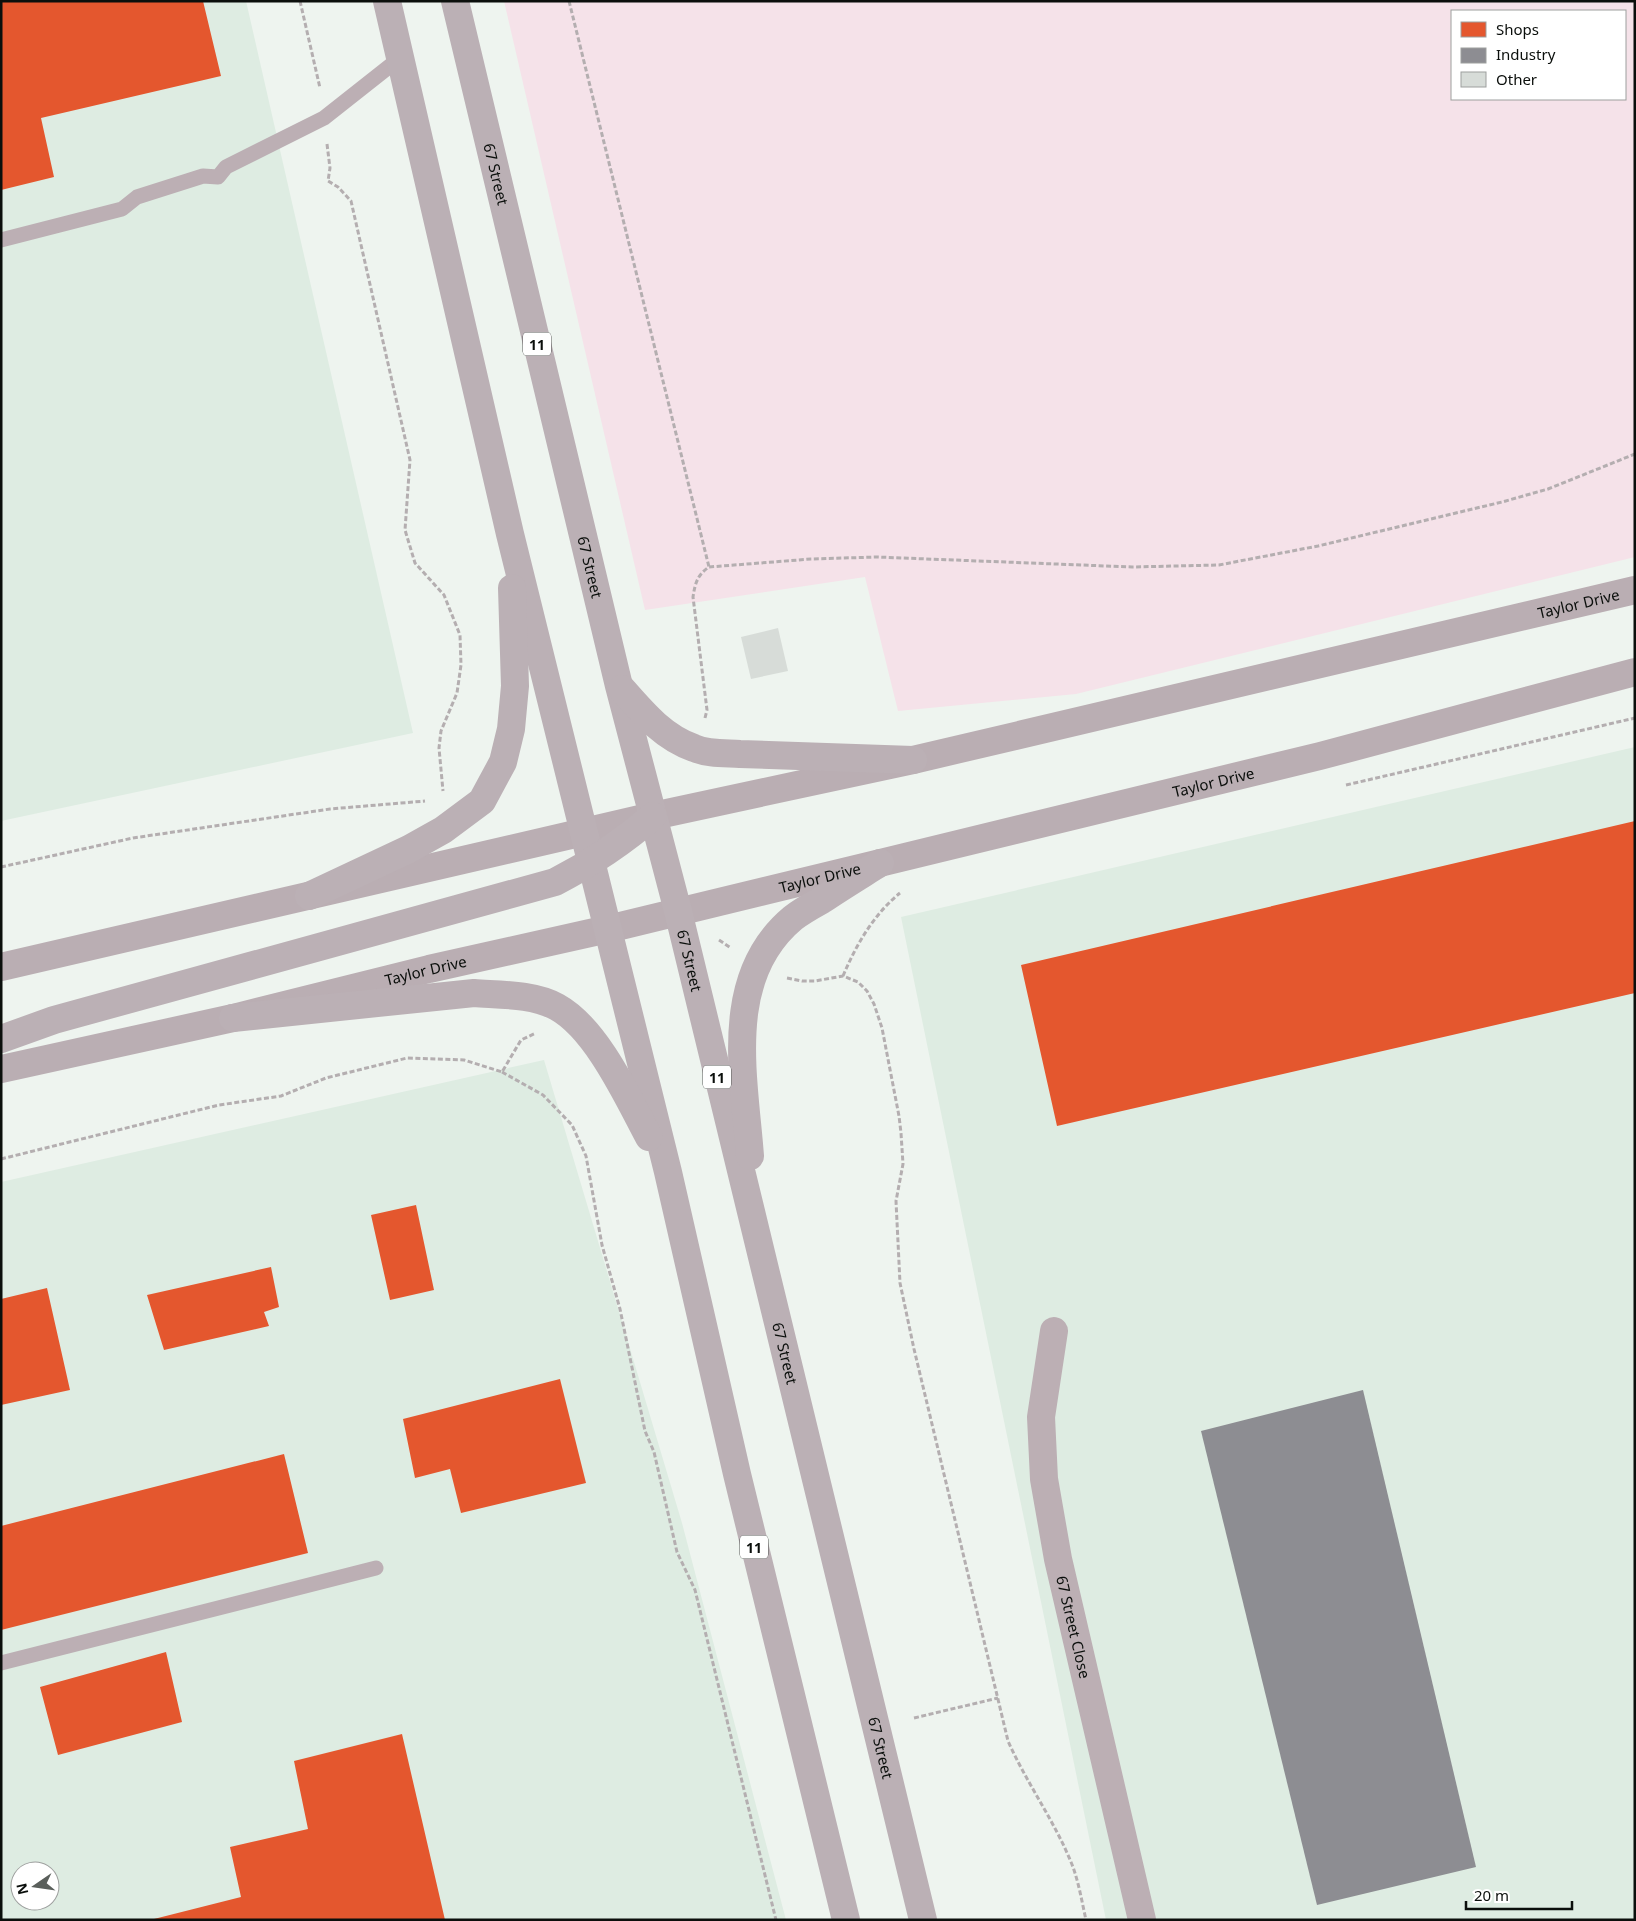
<svg xmlns="http://www.w3.org/2000/svg" width="1636" height="1921" font-family="'Noto Sans',sans-serif">
	<style>
		.built { fill: #deece2; fill-rule: evenodd }
		.green { fill: #f5e2e9; fill-rule: evenodd }
		.shops { fill: #e4572e }
		.industry { fill: #8d8d92 }
		.building { fill: #d7dcd8 }
		.lines { fill: none; stroke-linecap: round; stroke-linejoin: round }
		.path { stroke: #b4aeb0; stroke-width: 3; stroke-dasharray: 5 2.5; stroke-linecap: butt }
		.lane { stroke: #bcafb4; stroke-width: 15 }
		.street { stroke: #bcafb4; stroke-width: 28 }
		.secondary { stroke: #baaeb3; stroke-width: 28 }
		.primary { stroke: #bbb0b5; stroke-width: 28 }
		.labels { text-anchor: middle; dominant-baseline: central; stroke-width: 5; stroke-linejoin: round; paint-order: stroke }
		.shield { fill: #fff; stroke: #545755; stroke-width: 1 }
		.shield-label { font-size: 14px; font-weight: bold; fill: #0b0f0c }
		.street-label { font-size: 15px; fill: #0b0f0c; stroke: #fff }
	</style>
	<rect width="100%" height="100%" fill="#eef4ef"/>
	<path class="built" d="M1,1H246L413,733L1,821Z
		M1635,747V1920H1106L901,917Z
		M544,1060L682,1523L786,1920H1V1182ZM20,1871H50V1901H20Z"/>
	<path class="green" d="M504,1H1635V557L1076,694L898,711L865,577L645,610ZM1452,11H1625V99H1452Z"/>
	<path class="shops" d="M1,1H203L221,76L41,118L54,177L1,190Z
		M1635,821V993L1057,1126L1021,965Z
		M416,1205L434,1290L390,1300L371,1215Z
		M271,1267L279,1307L264,1312L269,1326L164,1350L147,1295Z
		M47,1288L70,1390L1,1405V1299Z
		M560,1379L586,1483L461,1513L450,1469L415,1478L403,1419Z
		M284,1454L308,1553L1,1630V1526Z
		M166,1652L182,1722L58,1755L40,1687Z
		M402,1734L445,1920H150L241,1897L230,1847L308,1829L294,1761Z"/>
	<path class="industry" d="M1363,1390L1476,1867L1317,1905L1201,1431Z"/>
	<path class="building" d="M778,628L788,671L751,679L741,637Z"/>
	<g class="lines">
		<path class="path" d="M300,1L320,88
			M569,1L709,567
			M327,144L330,168L328,181L338,187L351,201L410,460L405,530L415,563L444,595L460,635L461,665L457,693L441,731L439,748L443,791
			M705,718L707,710L693,597C695,584 697,575 709,567L811,559L877,557L1132,567L1219,565L1318,546L1502,502L1548,489L1635,454
			M1346,785L1635,718
			M1,867L133,838L330,809L425,801
			M719,940L731,948
			M843,976C856,945 874,914 900,893
			M787,978L802,981H815L843,976L858,982L867,991L874,1004L882,1028L899,1116L901,1133L903,1164L896,1201L900,1283L914,1349L1008,1741C1027,1784 1056,1823 1073,1867C1079,1884 1082,1902 1086,1920
			M502,1072L543,1095L572,1125L586,1156L602,1245L620,1309L645,1431L654,1452L677,1552L695,1590L776,1920
			M1,1159L219,1105L281,1096L326,1078L407,1058L464,1060L502,1072L521,1040L536,1033
			M914,1718L998,1698"/>
		<path class="lane" d="M1,240L122,209L137,197L203,176L218,177L226,167L324,118L400,58
			M1,1663L376,1568"/>
		<path class="street" id="s1" d="M1054,1331L1041,1417L1044,1479L1058,1559L1142,1920"/>
		<g class="secondary">
			<path id="s2" d="M1,967L653,816L913,760L1635,590"/>
			<path id="s3" d="M1,1069L233,1018L429,969L608,929L880,863L1320,756L1635,672"/>
		</g>
		<g class="primary">
			<path d="M387,1L510,534L668,1172L737,1474L846,1920"/>
			<path id="s4" d="M455,1L619,686L678,911L923,1920"/>
			<path d="M622,689C643,713 663,737 694,748C708,754 725,753 740,754L913,760"/>
			<path d="M309,896L409,849L443,830L482,801L503,762L511,729L515,686L512,588"/>
			<path d="M233,1018L474,993C501,995 533,994 557,1007C597,1029 628,1098 649,1137"/>
			<path d="M1,1039L54,1020L555,882C592,863 622,843 653,816"/>
			<path d="M750,1156C744,1076 722,977 793,918C802,911 813,905 822,900C841,887 861,875 880,863"/>
		</g>
	</g>
	<g class="labels">
		<g class="shield">
			<rect x="523" y="332.5" width="28" height="23" rx="4"/>
			<rect x="703" y="1065.5" width="28" height="23" rx="4"/>
			<rect x="740" y="1535.5" width="28" height="23" rx="4"/>
		</g>
		<g class="shield-label">
			<text x="537" y="344">11</text>
			<text x="717" y="1077">11</text>
			<text x="754" y="1547">11</text>
		</g>
		<g class="street-label">
			<text stroke="none"><textPath href="#s4" startOffset="178">67 Street</textPath></text>
			<text stroke="none"><textPath href="#s4" startOffset="582">67 Street</textPath></text>
			<text stroke="none"><textPath href="#s2" startOffset="1619">Taylor Drive</textPath></text>
			<text stroke="none"><textPath href="#s3" startOffset="1246">Taylor Drive</textPath></text>
			<text stroke="none"><textPath href="#s3" startOffset="841">Taylor Drive</textPath></text>
			<text stroke="none"><textPath href="#s4" startOffset="988">67 Street</textPath></text>
			<text stroke="none"><textPath href="#s3" startOffset="436">Taylor Drive</textPath></text>
			<text stroke="none"><textPath href="#s4" startOffset="1392">67 Street</textPath></text>
			<text stroke="none"><textPath href="#s1" startOffset="300">67 Street Close</textPath></text>
			<text stroke="none"><textPath href="#s4" startOffset="1798">67 Street</textPath></text>
		</g>
	</g>
	<rect width="1636" height="1921" fill="none" stroke="#0b0f0c" stroke-width="5"/>
	<rect x="1451" y="10" width="175" height="90" fill="#ffffff" stroke="#9d9f9e"/>
	<rect x="1461" y="22" width="25" height="15" fill="#e4572e" stroke="#9d9f9e"/>
	<text x="1496" y="35" font-size="15" fill="#0b0f0c">Shops</text>
	<rect x="1461" y="48" width="25" height="15" fill="#8d8d92" stroke="#9d9f9e"/>
	<text x="1496" y="60" font-size="15" fill="#0b0f0c">Industry</text>
	<rect x="1461" y="72" width="25" height="15" fill="#d7dcd8" stroke="#9d9f9e"/>
	<text x="1496" y="85" font-size="15" fill="#0b0f0c">Other</text>
	<g transform="translate(35 1886) rotate(257)"><circle r="24" fill="#ffffff" stroke="#9d9f9e"/>
	<path d="M0-4L9 19L0 12L-9 19Z" fill="#5a5f5b"/>
	<text y="-8" font-size="14" font-weight="bold" text-anchor="middle" fill="#0b0f0c">N</text>
	</g>
	<path d="M1466 1901v8h106v-8" fill="none" stroke="#0b0f0c" stroke-width="2.5"/>
	<text x="1474" y="1901" font-size="15" fill="#0b0f0c" stroke="#ffffff" stroke-width="4" paint-order="stroke">20 m</text>
</svg>
